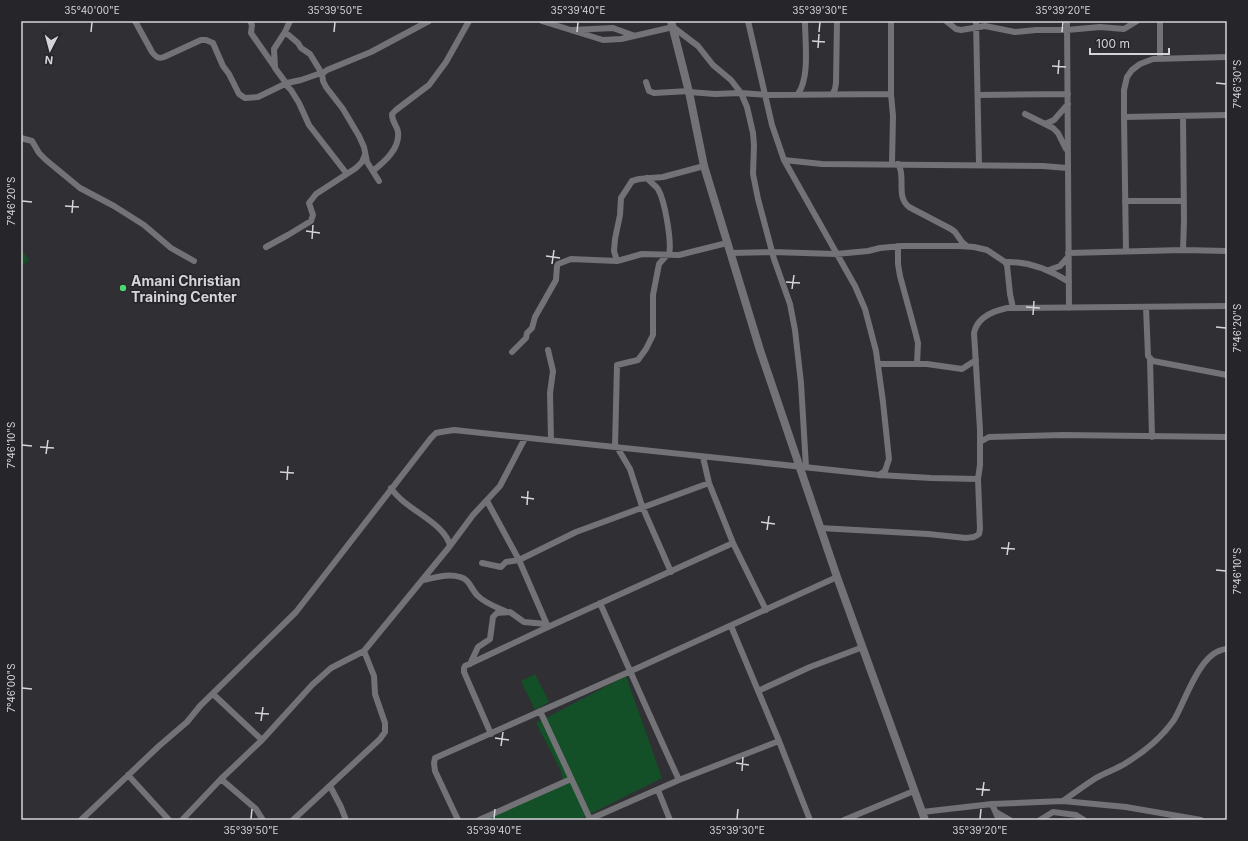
<svg xmlns="http://www.w3.org/2000/svg" width="1248" height="841" font-family="Inter,sans-serif">
	<style>
		.green { fill: #134f27 }
		.lines { fill: none; stroke-linecap: round; stroke-linejoin: round }
		.minor { stroke: #727277; stroke-width: 6 }
		.tertiary { stroke: #727277; stroke-width: 8 }
		.ticks { fill: none; stroke: #d5d4d8; stroke-width: 1.5 }
		.poi-dot { fill: #4ad677; stroke: #26262a; stroke-width: 1.5 }
		.labels { text-anchor: middle; dominant-baseline: central; stroke-width: 3; stroke-linejoin: round; paint-order: stroke }
		.poi-label { font-size: 14px; font-weight: bold; fill: #d5d4d8; stroke: #26262a; text-anchor: start }
		.neatline { fill: none; stroke: #d5d4d8; stroke-width: 1.5 }
		.ticks-label { font-size: 10px; text-anchor: middle; fill: #d5d4d8 }
	</style>
	<rect width="100%" height="100%" fill="#303034"/>
	<path class="green" d="M21,249L29,260L21,267Z
		M535,674L549,702L535,710L521,681Z
		M626,676L662,778L578,820H485L563,785L562,773L536,723Z"/>
	<g class="lines">
		<path class="minor" d="M135,21L152,52C156,57 158,59 164,57L201,40H206L213,43L223,66L229,74L239,94L245,98L258,97L287,83L301,80L324,72
			M250,21L252,25L251,33L274,66
			M542,21L603,40L621,39L673,27L698,46L713,65L731,80L741,93L747,107L753,133L754,145L753,174L758,199L774,259L790,304L795,330L801,383L806,467
			M748,21L772,125L784,160L855,286L865,309L876,351L883,402L889,459L885,471L879,475
			M891,21V94L893,116L892,163
			M946,21L956,29L961,30L985,26L1015,32L1036,30H1067L1100,27L1124,29L1137,21
			M976,21L979,165
			M1067,21L1069,308
			M1160,21V58
			M572,30L613,28L635,36
			M285,32L298,43L301,48L310,54L321,72
			M646,82L649,91L654,93L689,91
			M286,83L275,68L274,49L285,32L290,21
			M285,84L291,90L299,103L309,125L347,174
			M689,92L715,94L741,93L766,95L891,94
			M833,93L835,89L836,83L837,21
			M798,94C810,77 805,42 805,21
			M978,95L1068,94
			M1025,114L1053,128L1058,133L1066,149
			M1183,116L1184,221L1183,250
			M1124,117L1227,115
			M1045,124L1054,120L1068,104
			M21,138L32,141L39,153L46,160L80,188L114,206L144,225L171,248L194,261
			M784,160L822,164L1043,166L1067,168
			M898,164C899,166 901,170 901,173C903,185 898,198 909,207L951,229L955,232L962,242L967,246
			M373,171C384,162 400,149 398,132C397,125 392,123 392,114L396,110L429,85L446,62L469,21
			M647,178C650,182 655,185 658,189C665,201 672,242 669,255
			M379,181L367,162L364,147L359,136L343,109L326,87L323,81L322,74L327,70L371,52L429,21
			M1125,201H1184
			M898,246V264L900,276L915,331L918,343L917,364
			M266,247L288,235L311,221L313,215L309,203L316,194L356,168L362,162L365,155
			M1126,251L1124,117V90L1127,77L1132,70L1140,64L1153,59L1227,57
			M730,253L772,252L836,254L868,251L880,248L902,246H959L974,247L987,250L1005,262L1007,265L1010,294L1013,308
			M1068,253L1183,250L1227,251
			M617,261L614,251L615,239L620,215L621,198L632,181L639,179L663,177L704,166
			M1005,262C1029,261 1049,269 1069,282
			M1049,270L1060,266L1068,257
			M1146,307L1148,356L1153,361L1227,375
			M548,350L553,371L550,393L551,440
			M512,352L526,338L527,333L532,328L535,317L556,280L557,266L558,264L571,259L617,261L642,254L679,255L727,243
			M1150,359L1152,437
			M878,364H927L962,369L976,360
			M980,442L989,437L1063,435L1227,437
			M615,447L617,365L638,360L646,349L653,335V295L659,264L667,255
			M617,447L630,469L642,506L671,572
			M703,457L709,483L733,543L766,610
			M391,488C405,510 445,522 450,546
			M487,501L519,560L548,627
			M820,528L928,534L966,538L974,537L979,534L980,529L978,479L980,465V430L974,333C977,318 993,311 1007,308L1227,306
			M482,563L501,567L506,562L519,560L576,532L709,483
			M423,580C435,578 447,573 460,577C470,579 471,590 478,596C485,603 496,607 505,611
			M600,603C626,662 652,721 679,780
			M731,626L779,741L810,820
			M470,664L478,647L490,639L493,617L497,613L510,612L524,622L546,624
			M758,691L810,667L863,647
			M213,694L262,740
			M540,711L590,819
			M491,734L464,672V668L465,666L548,627L733,543
			M128,775L169,820
			M221,779L256,809L263,820
			M330,786L341,807L346,820
			M658,790L670,820
			M1063,801C1074,793 1085,785 1096,778C1106,772 1117,769 1126,763C1144,752 1162,737 1174,720C1186,700 1200,650 1227,649
			M992,804L999,820
			M922,812L992,804L1063,801L1126,807L1201,820
			M996,812L1010,820
			M81,820L159,746L187,722L200,706L296,612L431,438L436,433L441,432L454,430L879,475L931,478L978,479
			M182,820L221,779L262,740L312,685L331,668L364,651L450,546L473,515L500,486L525,438
			M293,820L380,739L385,732V723L375,694L374,676L364,651
			M458,820L435,771L434,763L435,758L631,671L837,577
			M479,820L571,779
			M588,820L679,780L779,741
			M844,820L914,791
			M1040,820L1053,812L1076,815L1084,820"/>
		<path class="tertiary" d="M671,21L689,92L704,166L760,350L837,577L925,820"/>
	</g>
	<path class="ticks" d="M91,32L92,22M334,32L335,22M577,32L578,22M819,32L820,22M1062,32L1063,22M812,41L825,42M818,48L819,34M1052,66L1066,67M1058,74L1059,60M1216,83L1226,84M22,201L32,202M65,206L79,207M72,213L73,200M306,231L320,233M312,239L313,225M546,256L560,258M552,264L554,250M786,282L800,283M792,289L794,275M1026,307L1040,308M1033,315L1034,301M1216,327L1226,328M22,445L32,446M40,447L54,448M46,454L48,440M280,472L294,473M287,480L288,466M521,497L534,499M527,505L528,491M761,522L775,524M767,530L769,516M1001,548L1015,549M1007,555L1009,542M1216,570L1226,571M22,688L32,689M255,713L269,714M261,721L263,707M495,738L509,740M501,746L503,732M736,763L749,765M742,771L743,757M976,789L990,790M982,796L984,782M251,819L252,809M494,819L495,809M737,819L738,809M980,819L981,809"/>
	<circle class="poi-dot" cx="123" cy="288" r="4"/>
	<g class="labels">
		<g class="poi-label">
			<text x="131" y="280">Amani Christian<tspan x="131" dy="16">Training Center</tspan></text>
		</g>
	</g>
	<rect width="1248" height="841" fill="none" stroke="#26262a" stroke-width="44"/>
	<g transform="translate(50 50) rotate(186)" stroke="#26262a" stroke-width="3" paint-order="stroke">
	<path d="M0-3L7 15L0 10L-7 15Z" fill="#d5d4d8"/>
	<text y="-6" font-size="11" font-weight="bold" text-anchor="middle" fill="#d5d4d8">N</text>
	</g>
	<path d="M1090 48v6h79v-6" fill="none" stroke="#d5d4d8" stroke-width="2"/>
	<text x="1096" y="48" font-size="12" fill="#d5d4d8" stroke="#26262a" stroke-width="3" paint-order="stroke">100 m</text>
	<rect x="22" y="22" width="1204" height="797" class="neatline"/>
	<g class="ticks-label">
		<text x="92" y="14">35°40'00"E</text>
		<text x="335" y="14">35°39'50"E</text>
		<text x="578" y="14">35°39'40"E</text>
		<text x="820" y="14">35°39'30"E</text>
		<text x="1063" y="14">35°39'20"E</text>
		<text transform="translate(1237 84) rotate(-90)" y="4">7°46'30"S</text>
		<text transform="translate(11 201) rotate(-90)" y="4">7°46'20"S</text>
		<text transform="translate(1237 328) rotate(-90)" y="4">7°46'20"S</text>
		<text transform="translate(11 445) rotate(-90)" y="4">7°46'10"S</text>
		<text transform="translate(1237 571) rotate(-90)" y="4">7°46'10"S</text>
		<text transform="translate(11 688) rotate(-90)" y="4">7°46'00"S</text>
		<text x="251" y="834">35°39'50"E</text>
		<text x="494" y="834">35°39'40"E</text>
		<text x="737" y="834">35°39'30"E</text>
		<text x="980" y="834">35°39'20"E</text>
	</g>
</svg>
